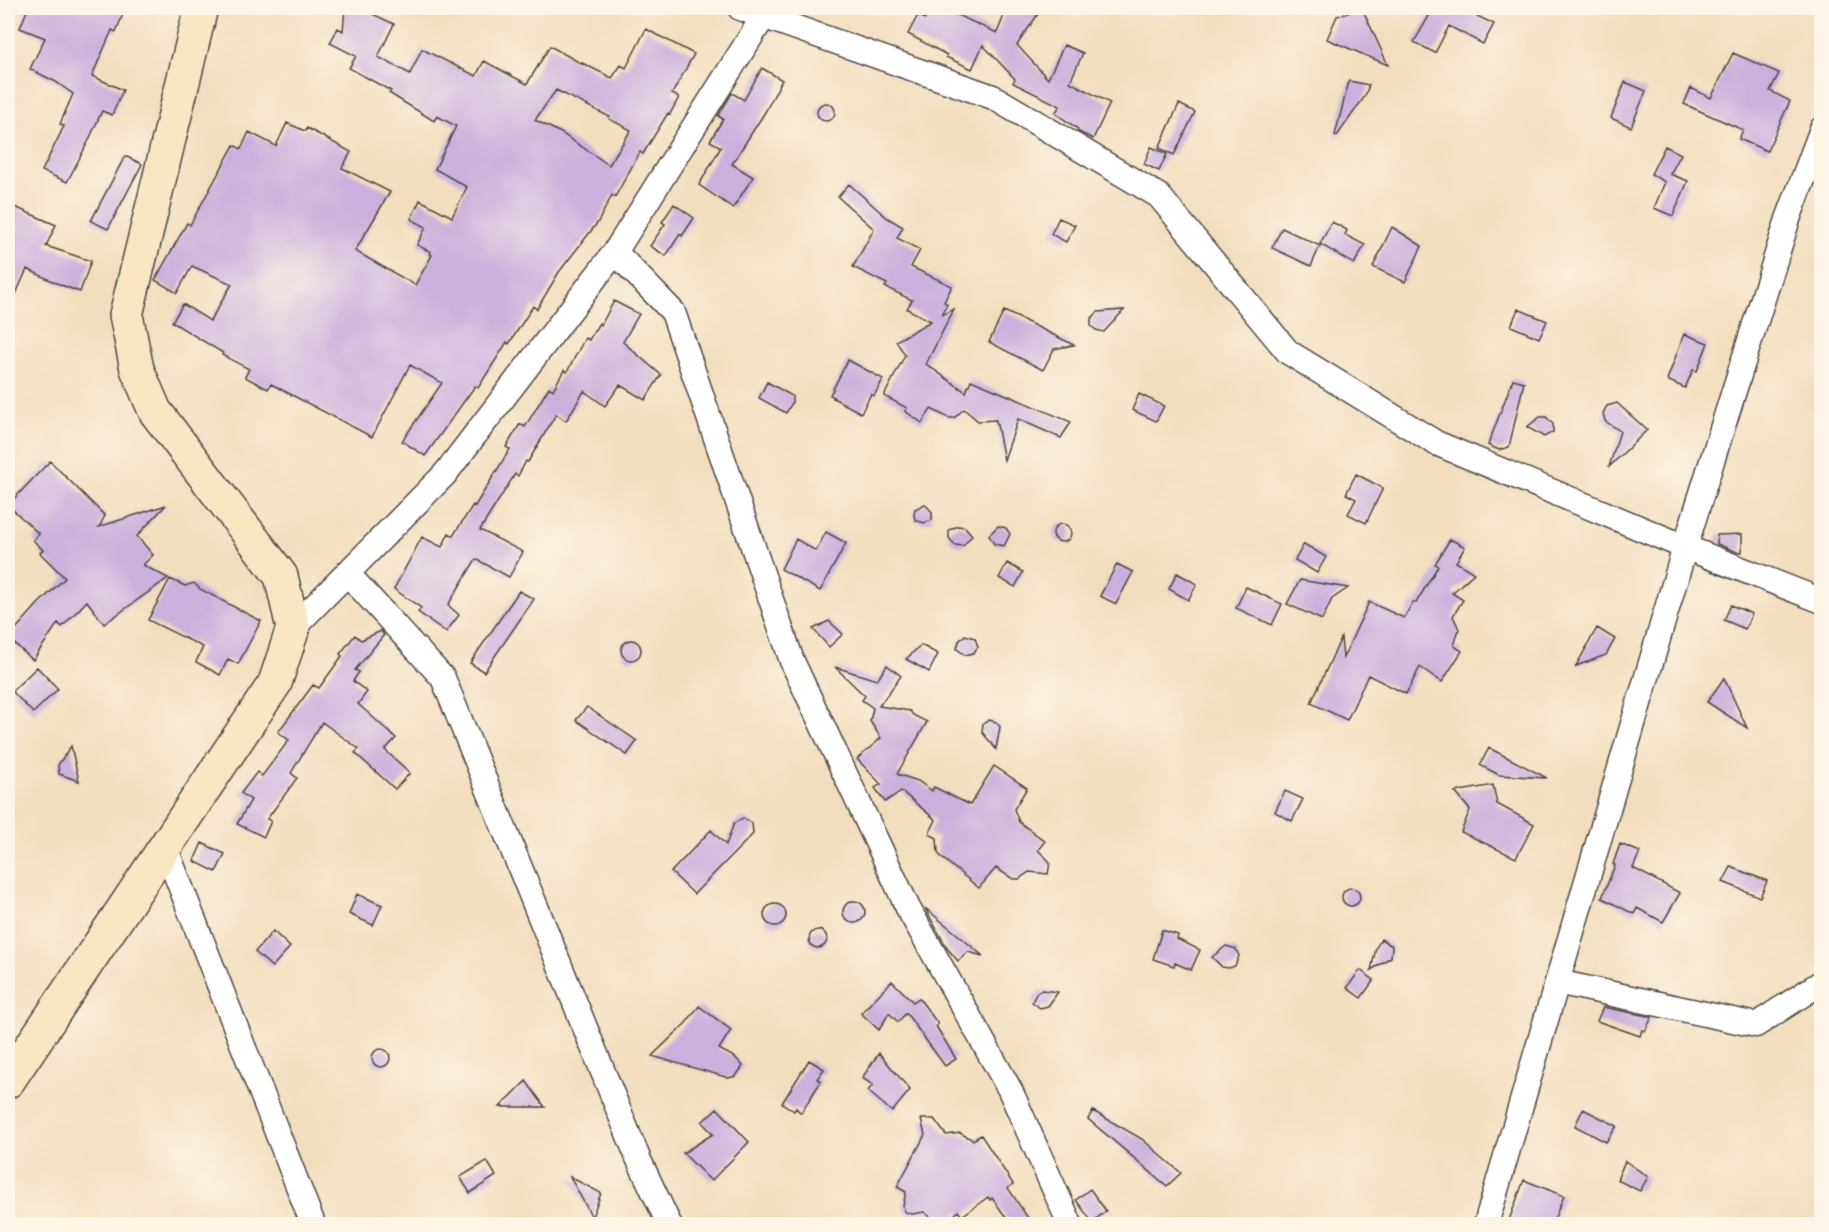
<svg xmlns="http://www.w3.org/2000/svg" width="1829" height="1232" font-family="'EB Garamond',serif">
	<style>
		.building { fill: #cab1dd; fill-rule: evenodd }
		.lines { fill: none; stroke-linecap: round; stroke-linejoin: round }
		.street-casing { stroke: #494641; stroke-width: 27 }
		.secondary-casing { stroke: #494641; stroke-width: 36 }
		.street { stroke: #fff; stroke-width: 24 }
		.secondary { stroke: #f9e7c3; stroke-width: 33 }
	</style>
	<rect width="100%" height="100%" fill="#fcf5e5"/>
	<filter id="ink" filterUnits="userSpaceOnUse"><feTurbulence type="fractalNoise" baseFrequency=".0167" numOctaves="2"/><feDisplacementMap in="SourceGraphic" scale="12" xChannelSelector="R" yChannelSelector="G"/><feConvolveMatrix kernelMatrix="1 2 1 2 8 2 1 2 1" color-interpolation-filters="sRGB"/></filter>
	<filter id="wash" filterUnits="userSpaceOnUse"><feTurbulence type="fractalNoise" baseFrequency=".008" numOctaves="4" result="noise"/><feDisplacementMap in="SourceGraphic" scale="24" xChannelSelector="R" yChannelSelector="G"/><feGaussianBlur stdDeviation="1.35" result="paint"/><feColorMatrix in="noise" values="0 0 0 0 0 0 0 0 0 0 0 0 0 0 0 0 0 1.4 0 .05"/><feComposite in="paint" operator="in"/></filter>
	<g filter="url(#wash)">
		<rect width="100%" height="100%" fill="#f2debe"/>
		<g id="blocks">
			<path class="building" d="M28,8H108L123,14L116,32L112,30L92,76L123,90L112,115L102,111L88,142L67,182L42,171L64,126L60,124L73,94L56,82L30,69L45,38L20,28Z
				M345,8H360L394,24L378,57L410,74L422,49L476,76L484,61L527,84L550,46L582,64V63L612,78L621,65L626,68L646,29L694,54L672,94L679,97L670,114L668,113L643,154L640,152L615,197L612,195L598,222L559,272L537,309L533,306L509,344L507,342L478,388L475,386L425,456L402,441L442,383L410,365L372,437L271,384L268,389L245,377L249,369L222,355L223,353L172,322L183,304L210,321L232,284L192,266L177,293L155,280L187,223L190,225L234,145L241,149L249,132L276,146L287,123L305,131L307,128L351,152L342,168L390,192L355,251L415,285L432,255L430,254L431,252L417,245L426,227L411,219L420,200L452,217L467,187L435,169L456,126L437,116L434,121L389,93L391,91L349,68L356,56L330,43L338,28L343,31ZM556,90L610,117L609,119L631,130L609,165L561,133L535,120Z
				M931,8H942L997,33L1007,8H1042L1017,45L1048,79L1064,45L1083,53L1070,82L1110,103L1093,139L1077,131L1078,129L1055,113L1060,106L1013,83L1015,79L983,45L972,69L946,57L947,55L908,34L918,15L925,19Z
				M1362,8L1388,65L1327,39L1337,16Z
				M1412,8H1461L1494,24L1483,44L1449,26L1435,53L1414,42L1429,16Z
				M1733,53L1779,73L1770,91L1790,101L1767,151L1739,139L1743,130L1684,104L1691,88L1711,98Z
				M762,68L782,80L765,112L732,164L753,177L733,208L699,185L721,147L710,141L723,119L718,116L732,93L744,100Z
				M1349,81L1369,85L1365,96L1337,136L1335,135Z
				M1625,82L1646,91L1631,127L1611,118Z
				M817 112a9 9 0 1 1 18 0a9 9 0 1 1-18 0Z
				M1179,104L1195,112L1174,155L1159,148Z
				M1665,146L1681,154L1670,174L1688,181L1673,216L1654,208L1665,182L1651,174Z
				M1151,147L1167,154L1159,171L1144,164Z
				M125,156L142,164L108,229L91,221Z
				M849,184L886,217L903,227L897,238L920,250L911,267L952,286L944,302L947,304L942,315L954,309L926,364L966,392L971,380L1071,422L1061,438L1018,419L1004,460L996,420L978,421L964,409L954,418H949L931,409L922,423L905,411L907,408L884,396L905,355L896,341L931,321L907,309L912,300L885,287L887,284L853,267L874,229L838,197Z
				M8,204L56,225L46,246L91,261L80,292L61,285L27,269L8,312Z
				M674,204L694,218L682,236L680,234L666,256L650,246L665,224L662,222Z
				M1059,218L1075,225L1066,242L1051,234Z
				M1332,222L1347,230L1345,235L1365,245L1354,264L1320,244Z
				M1392,227L1422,246L1405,282L1373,267Z
				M1282,228L1320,246L1311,266L1272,248Z
				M614,301L639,314L623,342L661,375L645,400L620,385L605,406L584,391L566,421L556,414L528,462L526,461L518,476L515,474L480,530L523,552L509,577L476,559L448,605L459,615L446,632L418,612L421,608L394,589L422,537L442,547L449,533L453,536L473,505L475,506L510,449L506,447L520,424L525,427L549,387L553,390L564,370L567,372L585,338L589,340L599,323L601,325Z
				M1518,309L1547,321L1539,338L1511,326Z
				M1124,310L1104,332L1096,330L1091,326V319L1098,312Z
				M1004,311L1021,319L1074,345L1054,349L1043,370L989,342Z
				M1684,334L1708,343L1697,371L1693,370L1685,388L1667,380Z
				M848,360L883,379L874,396L871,394L861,413L833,398L834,397L830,395Z
				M1513,379L1524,382L1509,447L1499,450L1488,445Z
				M767,382L792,396V403L786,413L759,398Z
				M1139,394L1164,406L1156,421L1132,410Z
				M1617,403L1647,430L1609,467L1620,431L1605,421L1603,413L1607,406Z
				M1540,417H1546L1553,424V432L1544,437L1527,427Z
				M50,461L105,516L99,527L166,505L137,536L153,555L143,565L168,578L104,624L87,601L62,627L58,623L33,660L8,638L38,604L65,578L40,553L43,550L33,540L39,534L8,505Z
				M1356,474L1383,488L1366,523L1348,514L1356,499L1346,494Z
				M925,504L932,512V520L924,523L915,520L914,514L915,509Z
				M1053 533a9 9 0 1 1 18 0a9 9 0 1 1-18 0Z
				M958,526L965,527L972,535L963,546L955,545L949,538V530Z
				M998,526L1006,528L1010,534L1004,546L994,544L989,535Z
				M826,532L846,543L820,591L781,569L796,539L816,551Z
				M1742,534V552H1737L1717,544V535Z
				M1450,539L1465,547L1456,562L1474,573L1452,593L1463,600L1453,616L1459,629L1454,646L1462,651L1442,682L1420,667L1406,694L1368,675L1347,720L1311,703L1341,638L1343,658L1369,602L1404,618L1413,602L1416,603L1438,566L1435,564Z
				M1304,544L1326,557L1317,573L1295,560Z
				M1007,563L1023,572L1015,587L999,578Z
				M1117,564L1133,572L1116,604L1100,596Z
				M1177,573L1197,584L1188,600L1169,589Z
				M170,579L185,586L194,583L200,589L261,621L238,664L228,659L220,675L196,662L203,647L148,620Z
				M1300,580L1348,588L1332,599L1322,620L1287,604Z
				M1246,587L1282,604L1272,625L1236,608Z
				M519,591L534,599L484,672L470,663Z
				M1731,605L1752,614L1745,629L1724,620Z
				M829,621L843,634L829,647L813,629Z
				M1597,628L1615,639L1606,655L1576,666Z
				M381,631L384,635L355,670L359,672L353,681L367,692L358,704L396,738L385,750L410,773L395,789L355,753L359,749L322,722L291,773L297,778L267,819L271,821L264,837L237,824L251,800L241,793L257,772L262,776L289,740L278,732L313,685L319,688L342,656L340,654L355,635L361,640Z
				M965,635L975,638L978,647L973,653L965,655L957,649L959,641Z
				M621 650a10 10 0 1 1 20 0a10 10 0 1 1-20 0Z
				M921,645L938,654L929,672L906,659Z
				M887,665L901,676L879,706L910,711L913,715L927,722L897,774L918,781L932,791L934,787L970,805L994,766L1027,788L1014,809L1019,822L1045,841L1038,850L1050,862L1048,874L1029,872L1019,879H1013L996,868L979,888L942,858L938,853L937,838L929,834L936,820L901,791L885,802L875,788L881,784L857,759L881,738L870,721L873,708L862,700L865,696L835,667L877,680Z
				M37,667L58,689L33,713L12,691Z
				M1724,678L1747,728L1707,702Z
				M587,707L637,741L627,755L576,720Z
				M989,720L996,722L1000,727L996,749L982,732L983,724Z
				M71,746L79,781L59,774L58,765Z
				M1489,748L1547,778L1499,775L1480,765Z
				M1493,785L1497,804L1534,824L1516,858L1461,832L1470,810L1455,792Z
				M1285,791L1303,799L1292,821L1275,812Z
				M743,818L752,823L753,834L694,894L671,872L711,830L726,845L734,823Z
				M202,843L225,854L216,872L194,861Z
				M1620,844L1640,852L1633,868L1680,893L1663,922L1637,908L1634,914L1602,898L1615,865L1613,864Z
				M1731,867L1767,881L1760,897L1723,882Z
				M1342 897a9 9 0 1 1 18 0a9 9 0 1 1-18 0Z
				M357,894L382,905L373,925L349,914Z
				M843 912a11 11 0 1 1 22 0a11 11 0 1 1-22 0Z
				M764 915a11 11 0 1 1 22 0a11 11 0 1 1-22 0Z
				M925,908L957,934L983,956L968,952L958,961L947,948Z
				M809 939a9 9 0 1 1 18 0a9 9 0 1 1-18 0Z
				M1162,930L1178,935L1177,939L1200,950L1191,970L1175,963L1174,966L1153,959Z
				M273,931L290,947L272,967L255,952Z
				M1381,939L1392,946L1391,957L1371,970L1376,948Z
				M1226,946L1236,949L1239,956L1235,966L1229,968L1222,967L1212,957Z
				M1360,970L1374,980L1361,998L1347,988Z
				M892,981L913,1002L919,998L938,1024L936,1026L956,1059L945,1066L906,1013L898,1022L889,1013L879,1030L861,1013Z
				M1042,990L1058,992L1048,1006L1040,1008L1032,1002L1037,992Z
				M699,1006L731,1030L719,1049L736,1058L743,1066L736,1076L729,1078L652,1056L686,1023Z
				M1603,1007L1652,1017L1645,1031L1642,1030L1640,1036L1597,1021Z
				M372 1058a9 9 0 1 1 18 0a9 9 0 1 1-18 0Z
				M879,1053L910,1090L892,1112L868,1091L873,1085L862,1078Z
				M809,1060L824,1069L817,1079L821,1081L801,1113L796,1108L794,1111L782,1103Z
				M526,1081L545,1107H500Z
				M717,1108L749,1142L711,1181L683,1153L713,1134L702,1122Z
				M1583,1109L1617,1126L1606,1142L1575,1126Z
				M1093,1111L1142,1139L1181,1173L1167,1186L1088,1119Z
				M921,1119H934L946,1135L960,1133L973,1140L981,1135L1013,1184L1008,1188L1032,1224H1011L992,1198L990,1200L988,1197L962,1216L958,1211L947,1224H940L924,1212L912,1214L905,1212L903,1206L906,1192L897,1187L925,1135Z
				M487,1161L496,1176L470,1193L460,1177Z
				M1625,1161L1648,1177L1640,1191L1617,1180Z
				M570,1177L601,1193L592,1217Z
				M1524,1180L1564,1196L1552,1224H1521L1509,1220Z
				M1090,1189L1106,1211L1092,1222L1076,1200Z"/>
		</g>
	</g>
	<g filter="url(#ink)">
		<use href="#blocks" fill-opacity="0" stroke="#494641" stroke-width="1.5"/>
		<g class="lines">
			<g class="street-casing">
				<path id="street" d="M740,8L993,97L1159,196L1288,352L1436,443L1685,547L1822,601
					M615,252L673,312L792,661L908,908L1010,1090L1070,1224
					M347,573L443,678L638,1158L669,1224
					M293,628L445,474L615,252L769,8
					M165,847L313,1224
					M1557,982L1756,1025L1822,982
					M1486,1224L1685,547L1788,219L1822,129"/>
			</g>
			<g class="secondary-casing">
				<path id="secondary" d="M8,1081L275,683L293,628L281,576L155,411L137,369L126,315L201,8"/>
			</g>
			<use href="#street" class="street"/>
			<use href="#secondary" class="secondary"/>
		</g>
	</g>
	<rect width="1829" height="1232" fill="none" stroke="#fcf5e5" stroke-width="30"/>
</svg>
